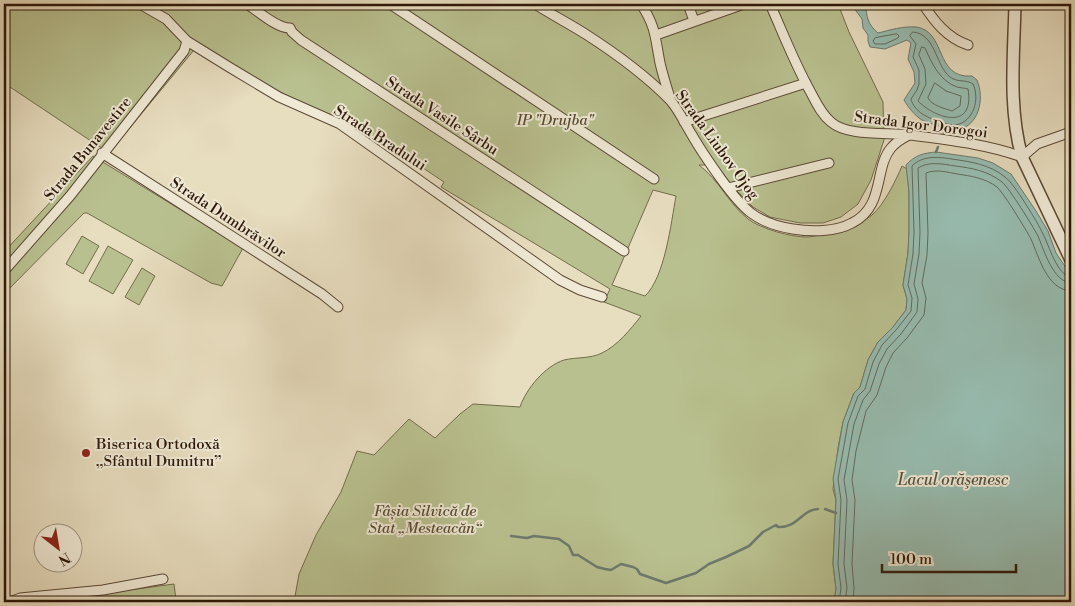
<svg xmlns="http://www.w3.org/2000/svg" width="1075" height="606" font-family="'Libre Bodoni',serif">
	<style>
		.green { fill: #b9c08f; stroke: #736c4c; fill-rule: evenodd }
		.water { fill: #97bcb0; stroke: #6d7a6e }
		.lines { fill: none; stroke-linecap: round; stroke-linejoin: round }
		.shore { stroke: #626a5d; stroke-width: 1 }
		.stream { stroke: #6d7a6e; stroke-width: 2.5 }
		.minor-casing { stroke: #5c4937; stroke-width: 11 }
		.tertiary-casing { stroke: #5c4937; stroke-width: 14 }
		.minor { stroke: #efe9d5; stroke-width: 9 }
		.tertiary { stroke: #efe9d5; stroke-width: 11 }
		.poi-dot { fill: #8f2418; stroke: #efe9d5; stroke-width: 2 }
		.labels { text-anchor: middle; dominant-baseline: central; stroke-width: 4; stroke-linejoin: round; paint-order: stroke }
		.street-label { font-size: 15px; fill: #2d180a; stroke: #efe9d5 }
		.park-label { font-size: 15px; font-style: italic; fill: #574a32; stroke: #efe9d5 }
		.poi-label { font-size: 15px; fill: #2d180a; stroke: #efe9d5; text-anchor: start }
		.water-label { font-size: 16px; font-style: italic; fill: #525144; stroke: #efe9d5 }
	</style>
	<rect width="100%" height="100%" fill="#e7ddbf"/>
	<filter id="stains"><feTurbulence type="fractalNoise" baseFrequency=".004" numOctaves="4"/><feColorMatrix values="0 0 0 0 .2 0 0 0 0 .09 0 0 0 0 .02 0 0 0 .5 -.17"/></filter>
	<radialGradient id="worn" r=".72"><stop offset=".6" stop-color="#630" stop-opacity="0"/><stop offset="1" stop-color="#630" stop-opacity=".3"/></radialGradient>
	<path class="green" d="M4,4H838L849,32L883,102L884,140L871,180L858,204L841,217L823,223H800L770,217L753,207L737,191L729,194L707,165H699C719,180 729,204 748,219C761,229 791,237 807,237C823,236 860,225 872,215C884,205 896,180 902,166L907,169L909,192V232L908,253L903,285L907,299L906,310L893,327L878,342L868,360L860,387L854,393L843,422L838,448L833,489L836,500L833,564L836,589L834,602H294L299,574L316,535L341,492L357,451L374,455L409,419L435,438L460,414L473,404L520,407C526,389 545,366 564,360C576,357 590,359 602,353C618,345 630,330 641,316L604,302L610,289L441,187L444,182L387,144L194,50L109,153L4,83ZM653,190L676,196C671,223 665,277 645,296L612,285Z
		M93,156L243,248L222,286L211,283L87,213H84L4,294V252Z
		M82,236L99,246L83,274L66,264Z
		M108,246L133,260L113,294L89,281Z
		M142,268L155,276L139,305L125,297Z
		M174,584L176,600L180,602H39Z"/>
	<path class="water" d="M851,4H866C866,16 868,25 878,33C890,30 903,26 916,27C947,31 934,79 972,76L977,80C985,99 979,127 956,130C952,131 925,122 922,120C914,115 908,107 904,100L915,83L914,72L908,59L911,43L907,40L885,49L870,47L868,41V35L863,28L862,19Z
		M936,152L978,158L993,163L1011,174L1036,211L1048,231L1056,253L1071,275V602H834L836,589L833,564L836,500L833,479L843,422L854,393L860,387L868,360L878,342L893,327L906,310L907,299L903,285L908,253L909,232V192L906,165C915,155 924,153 936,152Z"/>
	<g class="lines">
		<path class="shore" d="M913,32C936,34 935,65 950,77C958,83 966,79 973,84C980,99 974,121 956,125C951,126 930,119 926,116C919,113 912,105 911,99L917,90L919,84V70L913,57L916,44L910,36Z
			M897,34L899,36L898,38L885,44H875L873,41L875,38Z
			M922,47L925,48C932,64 940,81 957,87C961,88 965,88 968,89C975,130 937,120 918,101L926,84L925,69L919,55Z
			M935,83L946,91L961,96L960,106L952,111C944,108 932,106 928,98Z
			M839,602L841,588L838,564L841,500L838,479L848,423L858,396L865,389L873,362L882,345L896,330L911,311L912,298L908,285L913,254L914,232L912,166C923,155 938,157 952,159C971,162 989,164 1005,177C1014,183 1038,223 1043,234C1049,245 1057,276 1071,277
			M845,602L847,588L844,564L847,500L844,480L854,424L863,400L870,391L879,364L887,349L901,334L917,312L918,299L914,284L919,254L920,232L918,168C929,161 943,164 955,166C972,168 988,171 1002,182C1010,189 1032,225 1038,236C1044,250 1053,282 1071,283
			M853,602L854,588L852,564L855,500L852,480L856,451L866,411L877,395L886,367L893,353L907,338L924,315L926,298L922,283L927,255L928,233L926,173C936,169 947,172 957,174C971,176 985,178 997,187C1005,195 1025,228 1031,239C1039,257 1047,290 1071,291"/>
		<path class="stream" d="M944,133L946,129
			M936,152L938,147
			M825,509L836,513
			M511,536L527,538L534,536L559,539L569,546L573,555H578L597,567L605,569L611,570L621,564L633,567L637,569L640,574L666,583L696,573L709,564L726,557L749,546L763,532L776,525L778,527C798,528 801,510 818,509"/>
		<g class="minor-casing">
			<path id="minor" d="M140,4L166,19L187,41L229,67L279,97L340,124L560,280L580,290L602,297
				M247,4C258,11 278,29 290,28L292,32L301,40L624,251
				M390,4L654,179
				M535,4C552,15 570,24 587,35C615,53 646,76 670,100C679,110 685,124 692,135C701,151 711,165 721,179C743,209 755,223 793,229C811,232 836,232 852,223C885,207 874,168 891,148C896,142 903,138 909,135
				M641,4C656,27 655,37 660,63C663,76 667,88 671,101
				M688,4L694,21
				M770,4C783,33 794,62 810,91C816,102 821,114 831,122C848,137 888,132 910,135C947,140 987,144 1022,157L1037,144L1071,132
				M923,4C934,21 947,38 968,45
				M656,35L744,4
				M684,122L806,83
				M102,153L322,294L338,307
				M728,188L829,163
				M4,271L70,196L184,51L187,41
				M10,602L20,598L103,590L163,579"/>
		</g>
		<g class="tertiary-casing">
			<path id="tertiary" d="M1015,4C1014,54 1008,108 1022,157L1071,260"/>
		</g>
		<use href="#minor" class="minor"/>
		<use href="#tertiary" class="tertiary"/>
	</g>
	<circle class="poi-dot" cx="86" cy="453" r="5"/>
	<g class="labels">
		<g class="street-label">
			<text transform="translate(442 116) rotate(33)">Strada Vasile Sârbu</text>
			<text transform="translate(921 125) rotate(7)">Strada Igor Dorogoi</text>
			<text transform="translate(380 138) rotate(33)">Strada Bradului</text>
			<text transform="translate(717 145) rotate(54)">Strada Liubov Ojog</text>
			<text transform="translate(88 149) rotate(-51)">Strada Bunavestire</text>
			<text transform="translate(228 218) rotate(33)">Strada Dumbrăvilor</text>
		</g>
		<g class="park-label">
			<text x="555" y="120">IP "Drujba"</text>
			<text x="425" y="511">Fâșia Silvică de<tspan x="425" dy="17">Stat „Mesteacăn“</tspan></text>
		</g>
		<g class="poi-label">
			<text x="96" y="444">Biserica Ortodoxă<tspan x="96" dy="17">„Sfântul Dumitru”</tspan></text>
		</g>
		<g class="water-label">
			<text x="953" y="480">Lacul orăşenesc</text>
		</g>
	</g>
	<rect width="1075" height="606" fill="none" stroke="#e7ddbf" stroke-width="20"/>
	<rect x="5" y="5" width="1065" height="596" fill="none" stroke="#2d180a" stroke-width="2.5"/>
	<rect x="10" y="10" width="1055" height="586" fill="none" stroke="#2d180a"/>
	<g transform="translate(58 548) rotate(149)"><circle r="24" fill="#efe9d5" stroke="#a19584"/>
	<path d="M0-4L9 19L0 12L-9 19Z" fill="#8f2418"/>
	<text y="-8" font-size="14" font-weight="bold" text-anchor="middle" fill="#2d180a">N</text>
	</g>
	<path d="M882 564v8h134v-8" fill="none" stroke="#2d180a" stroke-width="2.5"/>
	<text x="890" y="564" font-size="15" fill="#2d180a" stroke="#efe9d5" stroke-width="4" paint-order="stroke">100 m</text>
	<rect width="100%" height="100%" filter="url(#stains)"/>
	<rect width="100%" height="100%" fill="url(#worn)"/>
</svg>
